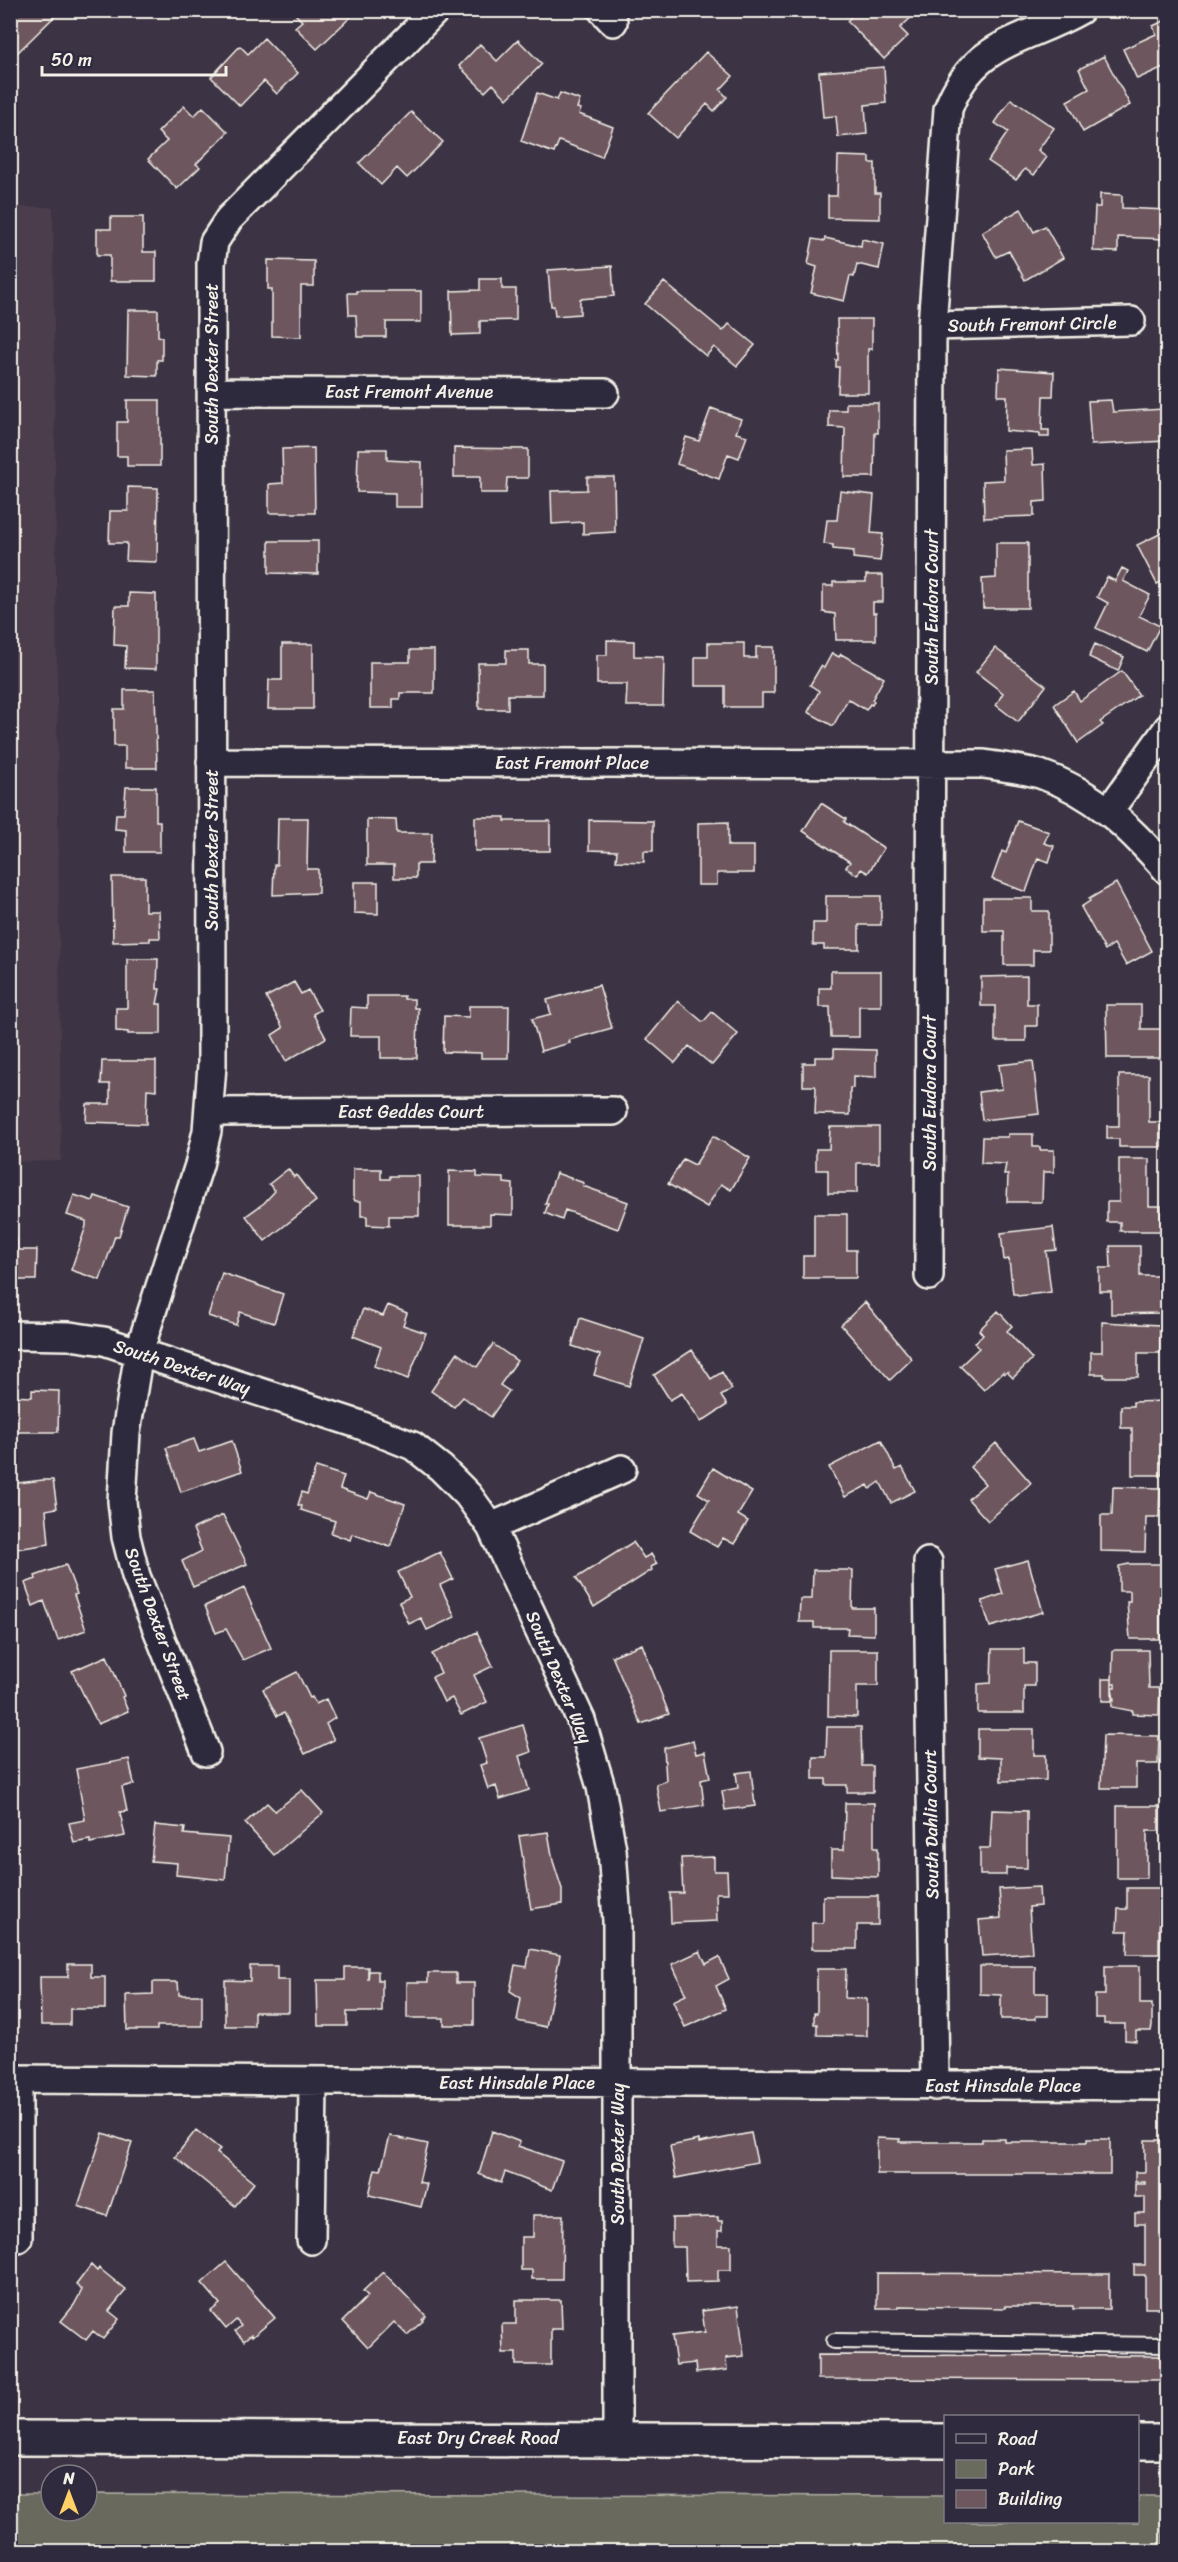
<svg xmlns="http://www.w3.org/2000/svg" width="1178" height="2562" font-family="Sriracha,sans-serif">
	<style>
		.built { fill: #4b3e4c }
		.green { fill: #696b5d; stroke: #aeaea2; stroke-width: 1.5 }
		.building { fill: #6e575e; stroke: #f4f1e8; stroke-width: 1.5 }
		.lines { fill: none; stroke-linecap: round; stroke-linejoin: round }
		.service-casing { stroke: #f4f1e8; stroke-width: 18 }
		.minor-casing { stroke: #f4f1e8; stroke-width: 32 }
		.secondary-casing { stroke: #f4f1e8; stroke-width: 38 }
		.service { stroke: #2f2a3d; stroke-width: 14 }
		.minor { stroke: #2f2a3d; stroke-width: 27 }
		.secondary { stroke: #2f2a3d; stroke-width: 33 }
		.labels { text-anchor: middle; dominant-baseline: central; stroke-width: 4.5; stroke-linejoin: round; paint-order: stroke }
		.street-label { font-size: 18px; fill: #f4f1e8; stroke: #2f2a3d }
	</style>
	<rect width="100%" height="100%" fill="#3c3344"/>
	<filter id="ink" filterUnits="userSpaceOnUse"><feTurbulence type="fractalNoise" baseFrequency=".0167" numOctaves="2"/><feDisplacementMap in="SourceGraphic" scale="12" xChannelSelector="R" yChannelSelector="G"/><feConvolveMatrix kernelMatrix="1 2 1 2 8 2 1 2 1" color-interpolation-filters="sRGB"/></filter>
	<g filter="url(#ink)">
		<path class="built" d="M11,207H53L61,1161L11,1162Z"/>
		<path class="green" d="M11,2494H51V2511H87V2494L945,2496L946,2522H1138V2496H1162L1163,2551H11Z"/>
		<path class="building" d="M10,10H61L13,57L10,54Z
			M297,10H358L317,49L295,27L302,21L294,13Z
			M858,10H919L900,28L908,36L884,59L847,21Z
			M1168,19V65L1137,79L1123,49L1156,34L1153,26Z
			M264,38L298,73L277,94L264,81L240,106L211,77L240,46L248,54Z
			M518,40L542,64L507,99L493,84L485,92L459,66L480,44L497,61Z
			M706,52L733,76L720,90L727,97L714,111L707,104L676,138L648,113Z
			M1104,56L1130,105L1083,132L1067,101L1089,89L1079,69Z
			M884,67L886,103L865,105L867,134L838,137L836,116L823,117L819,72Z
			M537,93L557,100L560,93L580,100L577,108L581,109L579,114L613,127L602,157L559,141L554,153L521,141Z
			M1011,99L1054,128L1038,150L1047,157L1034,175L1025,169L1016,180L988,161L1008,132L995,123Z
			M184,106L194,116L203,107L228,132L196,164L200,167L177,189L148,159L167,141L158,132Z
			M411,112L443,142L407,178L397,168L381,185L359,163Z
			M838,156L870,157V163H875V193H880V219L828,218V196H837Z
			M1100,194L1122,195V208L1167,210L1165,239L1118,237V252L1093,251L1095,207H1100Z
			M1021,209L1034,232L1045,226L1063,258L1025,280L1009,251L996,257L982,232Z
			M111,217H143V252H156V281H110V255H97V229H111Z
			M825,238L861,246L862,239L884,244L879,269L857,264L854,277L850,276L844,301L811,293L817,267L808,264L813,239L824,241Z
			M268,260L314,261V286H301V337L272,336V289H268Z
			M612,266L614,296L580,299V314L555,316L554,306H551L548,270Z
			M480,279H502V289H516V320L480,321V334L452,335L451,291L480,290Z
			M664,282L723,331L729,324L755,345L737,366L714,347L706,356L645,304Z
			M356,291H421V322H386V337H357L356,315H349L348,293H356Z
			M128,310H158V336L162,337V360H157V376L127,375Z
			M837,319H872V349H868V393H838L839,367H836V360H838Z
			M999,368L1054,372L1053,396H1043L1042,430H1049V437H1040V434L1006,431L1007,396H998Z
			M127,400H160V466H127V456H117V422H127Z
			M1111,400L1113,412L1164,409L1166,441L1091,445L1088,401Z
			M846,403H878V433H875L874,477H844L845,428L829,427V410H846Z
			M711,408L741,419L736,433L747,436L739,458L728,454L719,479L677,464L686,437L699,441Z
			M314,448L315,513H269V484L283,483L282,449Z
			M454,448L528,449V478H507L506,493H480V477H454Z
			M358,449H387V460L422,462V507H395V493L357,492Z
			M1032,449L1033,465L1045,464L1046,501L1034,502V516L984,518L983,481L1004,480L1003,450Z
			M587,477H614L615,532L583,534V522L552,524L551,491L587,490Z
			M128,487L158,488L157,562L126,561L127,543H109L110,511H128Z
			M840,491L874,495L871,533L883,534L880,561L853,558L854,551L833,549V545L824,544L827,520H837Z
			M1168,530V579L1157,584L1137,545Z
			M269,541H318V574L269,573Z
			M996,543H1028V608H983L982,579L996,578Z
			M1122,568L1128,571L1123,581L1150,595L1139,616L1160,626L1147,652L1096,628L1108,603L1097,597L1107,577L1115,581Z
			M866,575H883V602H873V613H876V640H836L835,614L823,612V586H833V582H866Z
			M129,593L156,594V669L125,668L126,646L114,645L115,606H129Z
			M607,640L634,641V656L664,657L663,706H626L627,684H597V655H607Z
			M708,643H744V658H756V647H774V693H762V707H725V686H695V657H708Z
			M282,644H313V709H268L269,680H282Z
			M1095,644L1124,657L1118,671L1089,657Z
			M995,648L1046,686L1018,722L996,705L1003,693L976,672Z
			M410,650H434V693H400V699H393V708H370V662H410Z
			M506,650H529V664H543V695H508V709H479L478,663H506Z
			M832,653L839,657L841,654L884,678L872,700L874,701L872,705L870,704L866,710L848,699L833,726L808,712L819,691L810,685L821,666L824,668Z
			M1122,671L1139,695L1100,722L1103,725L1078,743L1054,705L1074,691L1080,701Z
			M124,690H155L157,768H125V746H114V709H124Z
			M126,787H156V821H160V852H126V830L115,829L116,814H124Z
			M821,803L846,819L844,822L884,848L868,873L861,869L857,875L846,867L850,862L803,831Z
			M475,817H505V821H550V851H475Z
			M278,818H308L307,869H318V893L273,895L274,865H277Z
			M367,819L396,820L397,833H432L431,864H416V878H394V865H367Z
			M589,820L653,821V851H644V862L616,861L617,851L589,850Z
			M1018,821L1049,832L1044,843L1054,846L1049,862L1038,858L1026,892L992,879L1002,851L1006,853Z
			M728,822V846H754V873H717V885H698V823Z
			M112,877H145V911H159L160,938H150V941L113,942Z
			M354,882H378V914L354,913Z
			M1116,883L1152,951L1126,965L1114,944L1105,950L1081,907L1090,901L1089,899Z
			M826,896H881V925H859V949H824V945H813V923H826Z
			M983,898H1032V911H1049V950H1033V965H1004V931H983Z
			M127,959H158L157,989H160L157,1004H161V1034H128V1032L116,1031V1008H127Z
			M831,971H881V1006H859V1037H831L830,1007H819V988H831Z
			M1027,976V1004H1037V1026H1026V1041H995V1006H981V977Z
			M294,982L301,994L308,990L320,1010L313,1014L326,1038L286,1061L272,1035L283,1028L266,997Z
			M599,985L612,1028L569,1040L570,1043L541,1051L532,1019L551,1014L547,1000Z
			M367,996H404V999H414V1008H418L417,1058H381V1036H350L351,1007L367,1008Z
			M678,1001L703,1022L712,1012L738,1034L712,1065L689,1046L675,1063L647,1039Z
			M1106,1005H1141V1029H1164V1058H1107Z
			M469,1006H509L508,1058H481V1053L443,1052L444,1016L469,1017Z
			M834,1049L876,1050V1077L853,1076V1088H850V1115L815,1114L816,1088L815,1086H803V1063H815V1057H834Z
			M102,1061H156V1090L147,1089L146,1124L86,1122L87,1104H110V1084H101Z
			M1033,1061L1039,1114L982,1120L979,1092L1002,1089L999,1065Z
			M1119,1075H1149V1122H1161V1147H1119V1139H1107V1126H1119Z
			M830,1127H879V1163H857V1193H828V1170H816V1149H829Z
			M1008,1134H1033V1147H1040V1150H1054V1172H1043L1042,1202H1007L1008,1175H1004L1006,1164L981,1163L982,1137H1008Z
			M713,1136L750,1158L731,1190L721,1184L707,1207L668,1184L683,1159L695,1165Z
			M1119,1159H1149V1206H1161V1231H1120V1222H1107V1202H1119Z
			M288,1169L294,1177L296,1175L316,1201L265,1241L246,1216L264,1203L275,1191L269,1184Z
			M353,1169H381V1179H390V1176H419V1216H389V1226L367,1225V1216H361V1201H355L353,1196Z
			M449,1171L477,1172V1177L504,1178V1183L513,1184V1215L490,1214V1225H449Z
			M556,1173L584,1183L583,1186L628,1202L618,1229L565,1210L562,1220L545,1213L548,1204H545Z
			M74,1195L93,1201L95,1196L128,1207L119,1236H115L100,1280L71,1270L86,1226V1221L67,1215Z
			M814,1214H847V1250H856V1278H803V1256H814Z
			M1053,1227L1056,1250L1046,1251L1051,1292L1018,1296L1017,1294H1013L1009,1259L1004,1260L1001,1233Z
			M10,1239H17V1250H37L36,1280H10Z
			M1110,1246H1140V1276H1161V1313L1111,1314V1291H1099V1268H1111Z
			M222,1273L283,1294L274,1323L240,1312L236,1325L208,1316Z
			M865,1302L912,1359L890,1380L841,1325Z
			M388,1305L407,1313L403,1325L426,1333L408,1379L374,1366L381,1347L353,1336L363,1309L383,1316Z
			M998,1311L1012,1326L1007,1331L1032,1359L1013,1378L1007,1372L1004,1374L1003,1372L984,1390L960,1366L979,1348L975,1343L983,1335L979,1330Z
			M580,1318L644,1339L629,1386L594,1375L600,1355L572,1346Z
			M1102,1322L1160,1325V1353H1138V1377H1104V1374H1091V1352H1102Z
			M493,1344L517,1361L500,1385L509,1391L491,1417L463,1397L454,1407L431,1391L457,1353L477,1367Z
			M692,1350L711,1379L722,1372L732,1389L721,1396L727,1405L701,1422L682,1393L670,1400L654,1375Z
			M32,1390L59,1391L58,1432H10V1396L32,1397Z
			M1165,1401L1166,1431H1161L1162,1475H1132V1428H1121V1406H1133V1402Z
			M194,1439L199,1452L232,1441L242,1471L181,1492L166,1448Z
			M881,1440L896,1470L902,1467L915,1491L891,1503L880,1482L870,1489L868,1485L845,1497L829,1467Z
			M996,1443L1031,1483L988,1521L968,1499L985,1484L970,1467Z
			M316,1467L344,1476L340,1489L368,1499L371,1492L405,1504L390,1547L352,1534L350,1540L331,1533L335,1521L301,1510L302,1506L298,1505L302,1492L307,1494Z
			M713,1468L752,1492L738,1515L748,1521L734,1544L723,1538L717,1547L690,1531L709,1500L698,1493Z
			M43,1480H53L57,1508L46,1510L49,1544L17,1549L15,1534L10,1535V1511H13L10,1484Z
			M1113,1487L1160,1488L1159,1517H1146L1145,1552L1101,1551V1515H1112Z
			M223,1515L247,1564L193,1587L182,1561L202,1551L193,1529Z
			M633,1542L644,1558L651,1554L657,1564L651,1567L652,1570L594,1607L576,1578Z
			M440,1552L453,1579L440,1585L455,1617L427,1630L421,1618L409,1624L399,1602L410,1597L398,1572Z
			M1028,1560L1043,1612L990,1627L982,1601L1003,1594L995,1569Z
			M1129,1564H1164V1594H1160V1639H1130L1127,1602H1130V1591H1119V1566Z
			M66,1565L77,1594L74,1595L86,1630L58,1640L44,1601L33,1606L25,1583L36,1579L35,1576Z
			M813,1570H853L852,1608H874V1635L847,1634L848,1628H814V1622H799L800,1599H812Z
			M244,1588L271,1648L243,1660L226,1629L216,1633L205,1606Z
			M477,1632L493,1666L474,1675L487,1702L461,1715L452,1698L444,1702L432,1677L441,1673L432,1654Z
			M642,1644L669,1714L641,1724L612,1656Z
			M992,1649H1024V1663H1035V1686H1024V1713H978V1684L991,1683Z
			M829,1650H878V1686H857V1717L828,1716Z
			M1113,1650H1148L1149,1688H1160L1159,1715L1133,1714V1711L1112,1707V1700H1114L1112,1687H1115V1683H1112Z
			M107,1656L124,1696L122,1697L128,1711L98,1724L72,1671Z
			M297,1672L310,1698L312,1697L316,1704L326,1699L335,1718L326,1724L334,1740L305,1754L284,1713L277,1716L263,1689Z
			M1102,1679H1112V1701H1102Z
			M523,1725L531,1752L519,1756L529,1790L500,1799L496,1786L488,1789L480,1765L487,1763L479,1738Z
			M827,1727H861L862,1766H873V1792H847V1785H826V1779H813V1757H826Z
			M978,1729H1034V1755H1046V1780L1001,1781V1758L978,1757Z
			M1103,1735L1159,1736L1158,1764H1136V1788H1101Z
			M693,1741L696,1754L705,1752L710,1778L701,1780L704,1805L661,1812L656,1784L666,1781L664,1748Z
			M129,1759L134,1784L122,1787L127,1811L120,1812L125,1836L90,1843V1840L74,1843L69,1823L85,1820L76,1769Z
			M751,1771L755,1806L725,1810L722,1791L738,1788L736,1773Z
			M302,1790L323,1813L274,1855L245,1823L267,1803L275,1811Z
			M845,1803H874V1848H878V1877L831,1875V1850H844Z
			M1117,1806H1159V1831H1147V1878H1117Z
			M992,1810L1027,1811V1868H1006V1875H980V1848H990Z
			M155,1825L185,1828L184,1834L229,1838L225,1880L176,1875L177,1863L151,1861Z
			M548,1832L553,1861L562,1889V1904L531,1909L519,1836Z
			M714,1857V1871H727L728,1893H716L717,1921L671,1923L670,1893H683L681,1858Z
			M1039,1887L1040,1906L1029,1907L1032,1953L982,1956L979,1920L1001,1918L999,1889Z
			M1127,1888H1160L1159,1954H1127L1128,1931H1117L1118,1909H1127Z
			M823,1896H878V1925H857V1949H812V1923H823Z
			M530,1949L560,1955L546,2027L517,2021L521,1998L510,1991L515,1965L527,1967Z
			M700,1951L706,1964L719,1957L729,1979L716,1986L726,2009L685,2027L673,2001L686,1995L672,1964Z
			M68,1964H91V1977H105V2009H70V2025H41L40,1977H68Z
			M250,1966H277V1980H289V2012H254V2026H225V1980L250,1981Z
			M980,1966H1035V1993H1048V2016H1036V2019H1001V1995L980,1994Z
			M1105,1966H1140V2004H1152V2026L1151,2031H1136V2041L1125,2040V2024H1104V2018H1095V1995H1105Z
			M345,1967H368V1980L369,1971H378V1980H382V2012H347V2026H318L317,1980H345Z
			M817,1969H846L845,1998L867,1999V2036L817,2035V2024H814V2013H817Z
			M428,1973H456V1983H474V2025H444V2018H407V1982H428Z
			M153,1982H178L179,1995H202V2026H157V2030H127L126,1995L153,1994Z
			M196,2130L220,2149L217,2153L254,2183L235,2206L175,2157Z
			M492,2131L520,2142L518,2146L562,2161L552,2190L505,2172L501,2183L479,2174Z
			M103,2133L132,2143L107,2216L78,2206Z
			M751,2133L757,2162L676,2178L670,2146L699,2140V2143Z
			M390,2136L428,2144L419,2182L427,2184L421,2207L369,2195L375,2169L381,2170Z
			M877,2138L900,2139L899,2142H982V2139H1005V2142H1087V2139H1110V2174H877Z
			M1145,2140H1168V2308H1145V2275H1134V2265H1145V2224H1135V2213H1145V2197H1135V2184H1145V2182H1135V2172H1145Z
			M533,2215H563L562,2279H532V2270H521V2237H533Z
			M718,2217V2221H722V2231H718V2245H731V2270H718V2281L686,2282L685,2247H672V2218Z
			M226,2262L275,2318L252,2337L251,2335L244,2341L235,2331L241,2326L236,2320L226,2329L211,2311L220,2304L202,2283Z
			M91,2265L97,2271L99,2268L126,2290L109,2311L119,2319L103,2339L93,2331L86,2340L61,2321L74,2305L82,2290L76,2285Z
			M383,2272L426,2316L422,2320L423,2321L407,2335L394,2322L368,2348L343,2321L368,2296L363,2291Z
			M877,2273L1109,2274V2309H1073V2306H1005V2308L899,2306V2308H877Z
			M516,2300H561L562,2329H551V2365H516V2353H503L502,2324H516Z
			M738,2306L744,2356L726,2358L727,2370L696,2373L695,2363L676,2365L672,2336L705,2332L702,2311Z
			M818,2355L1168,2356V2380L818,2379Z"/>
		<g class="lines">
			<g class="service-casing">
				<path id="service" d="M834,2341L1168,2345"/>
			</g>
			<g class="minor-casing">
				<path id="minor" d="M602,10L613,22
					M932,326L1131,321
					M213,392L605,393
					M211,762L984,764C1002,767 1022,769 1040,774C1095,793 1130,828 1168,871
					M1109,811L1168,728
					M209,1112L613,1111
					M929,1276L932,326L948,109C974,40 1024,42 1080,10
					M10,1335L70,1336L104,1341L358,1424L413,1446L441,1468L468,1495L491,1527L581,1720L601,1787L612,1850L617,1921V2438
					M491,1527L622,1469
					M928,1562L935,2086
					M206,1752L136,1576L126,1537L122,1501L126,1433L139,1352L199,1165L207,1131L212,1065L211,264L214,242L229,219L436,10
					M10,2079L1168,2086
					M18,2079V2238
					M311,2240L313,2082"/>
			</g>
			<g class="secondary-casing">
				<path id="secondary" d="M10,2438L946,2441
					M1138,2442H1168"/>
			</g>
			<use href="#service" class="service"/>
			<use href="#minor" class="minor"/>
			<use href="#secondary" class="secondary"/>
		</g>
	</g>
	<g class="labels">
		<g class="street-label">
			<text transform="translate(1032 324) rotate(-1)">South Fremont Circle</text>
			<text transform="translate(212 364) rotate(-90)">South Dexter Street</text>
			<text x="409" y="392">East Fremont Avenue</text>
			<text transform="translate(932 607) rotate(-90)">South Eudora Court</text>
			<text x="572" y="763">East Fremont Place</text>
			<text transform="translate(212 850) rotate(-90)">South Dexter Street</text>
			<text transform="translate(930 1093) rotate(-90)">South Eudora Court</text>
			<text x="411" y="1112">East Geddes Court</text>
			<text transform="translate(182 1367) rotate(18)">South Dexter Way</text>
			<text transform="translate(158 1624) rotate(70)">South Dexter Street</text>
			<text transform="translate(559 1677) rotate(67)">South Dexter Way</text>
			<text transform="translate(931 1824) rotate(-91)">South Dahlia Court</text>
			<text x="517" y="2083">East Hinsdale Place</text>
			<text x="1003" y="2086">East Hinsdale Place</text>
			<text transform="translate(618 2154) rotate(-90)">South Dexter Way</text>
			<text x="478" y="2438">East Dry Creek Road</text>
		</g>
	</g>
	<rect width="1178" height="2562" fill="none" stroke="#2f2a3d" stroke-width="36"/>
	<rect x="18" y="18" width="1142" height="2526" fill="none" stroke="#f4f1e8" stroke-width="2" filter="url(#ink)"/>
	<rect x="944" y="2415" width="195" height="108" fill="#2f2a3d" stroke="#7e7a81" stroke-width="1.5"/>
	<rect x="956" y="2434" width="30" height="9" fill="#2f2a3d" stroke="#7e7a81" stroke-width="1.5"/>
	<text x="998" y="2445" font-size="18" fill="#f4f1e8">Road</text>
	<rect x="956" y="2460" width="30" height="18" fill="#696b5d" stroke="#7e7a81" stroke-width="1.5"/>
	<text x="998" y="2475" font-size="18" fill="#f4f1e8">Park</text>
	<rect x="956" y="2490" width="30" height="18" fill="#6e575e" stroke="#7e7a81" stroke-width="1.5"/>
	<text x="998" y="2505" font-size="18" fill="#f4f1e8">Building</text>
	<g transform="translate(69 2493)"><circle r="28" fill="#2f2a3d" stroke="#7e7a81" stroke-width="1.5"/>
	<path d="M0-4.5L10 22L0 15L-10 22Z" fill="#ffd166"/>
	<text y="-9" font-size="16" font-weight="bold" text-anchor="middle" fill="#f4f1e8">N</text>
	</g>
	<path d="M42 66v9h184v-9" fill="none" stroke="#f4f1e8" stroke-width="3"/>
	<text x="51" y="66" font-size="18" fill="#f4f1e8" stroke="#2f2a3d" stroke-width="4.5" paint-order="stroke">50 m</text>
</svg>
